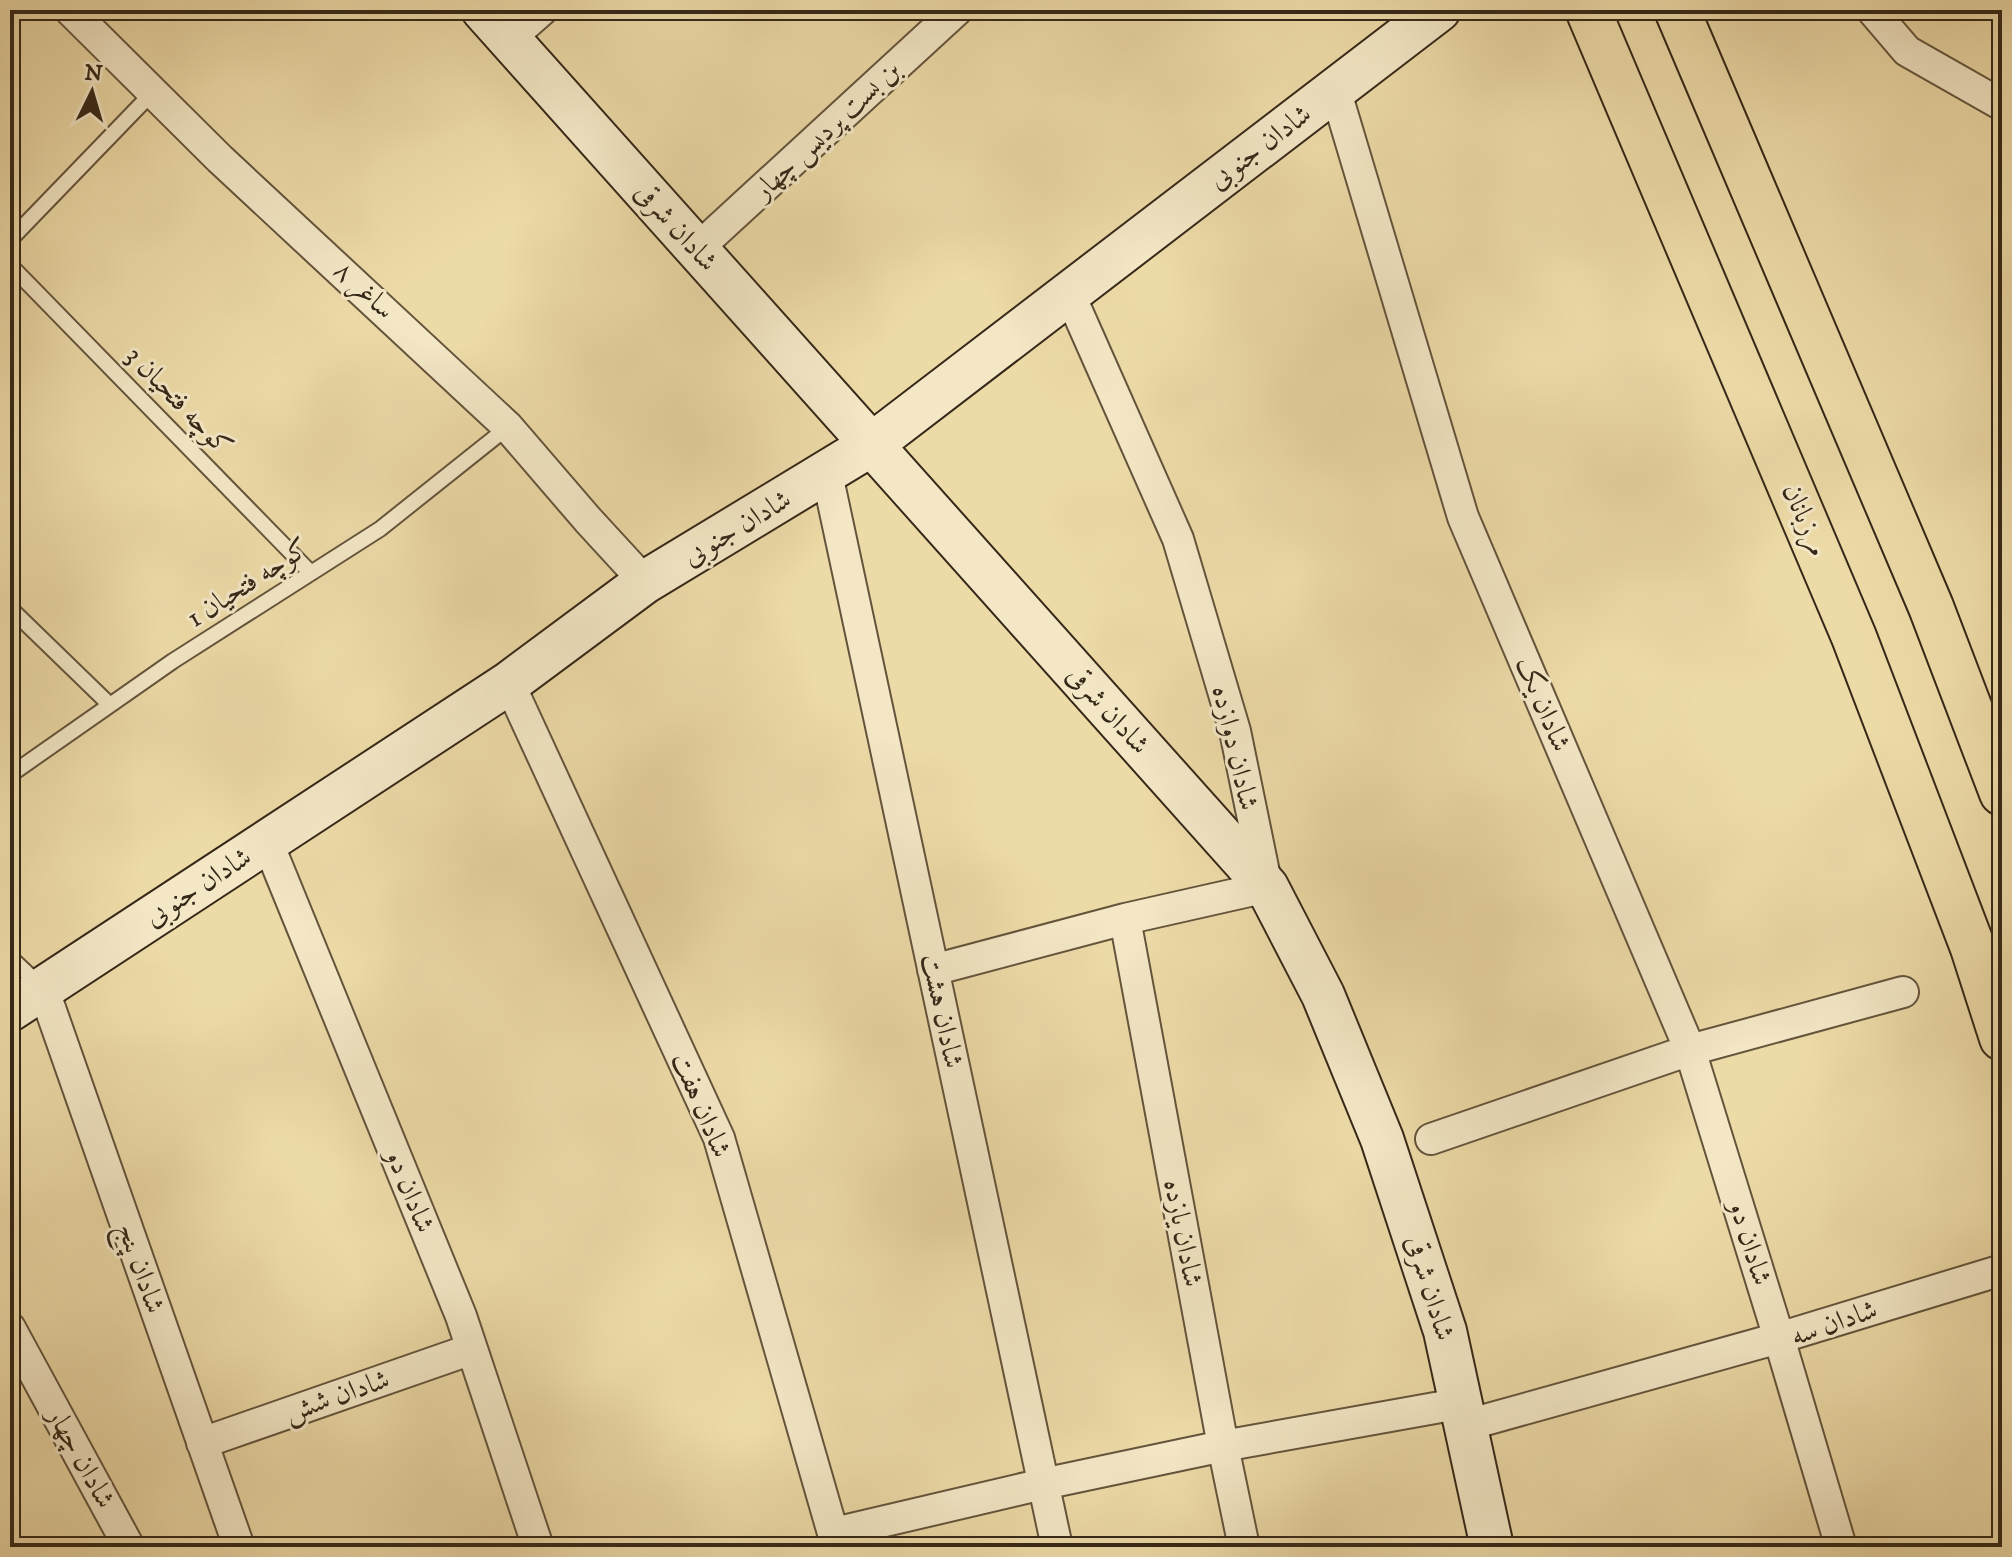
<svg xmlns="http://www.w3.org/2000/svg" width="2012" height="1557" font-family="'IM FELL DW Pica',Amiri,serif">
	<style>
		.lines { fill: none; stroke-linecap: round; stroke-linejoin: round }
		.lane-casing { stroke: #64543c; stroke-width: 18 }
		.street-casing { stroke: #64543c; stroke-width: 34 }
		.secondary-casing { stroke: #362818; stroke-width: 46 }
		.primary-casing { stroke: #362818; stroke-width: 48 }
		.lane { stroke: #f3e7c6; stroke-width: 14 }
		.street { stroke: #f3e7c6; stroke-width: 30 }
		.secondary { stroke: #f3e7c6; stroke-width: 42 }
		.primary { stroke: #ecdaa7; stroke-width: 44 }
		.labels { text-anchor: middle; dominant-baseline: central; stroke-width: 6; stroke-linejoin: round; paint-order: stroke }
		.street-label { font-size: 28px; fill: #362818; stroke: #f3e7c6 }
	</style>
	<rect width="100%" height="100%" fill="#ecdaa7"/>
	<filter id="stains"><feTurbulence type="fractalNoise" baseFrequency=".0025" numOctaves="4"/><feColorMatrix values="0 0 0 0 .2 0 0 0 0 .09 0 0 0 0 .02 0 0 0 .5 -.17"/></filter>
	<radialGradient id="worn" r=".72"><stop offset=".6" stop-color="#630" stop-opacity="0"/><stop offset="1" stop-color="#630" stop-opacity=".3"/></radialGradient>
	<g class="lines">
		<g class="lane-casing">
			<path id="lane" d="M10,240L153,92
				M10,265L311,573
				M10,608L110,705
				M10,775L173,661L380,529L508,427
				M10,957L42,987"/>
		</g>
		<g class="street-casing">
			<path id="street" d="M70,10L220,159L508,427L588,520L645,582
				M1872,10L1907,51L2002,105
				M509,39L542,10
				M1335,89L1463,517L1690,1050L1431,1139
				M697,249L957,10
				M827,474L1057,1547
				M509,683L719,1138L837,1547
				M267,841L461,1316L538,1547
				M1125,919L1223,1446L1244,1547
				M933,970L1125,919L1267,887L1235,731L1178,539L1069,293
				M43,988L239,1547
				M10,1328L129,1547
				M1467,1425L1779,1338L1690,1050L1903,992
				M202,1443L472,1349
				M834,1533L1043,1484L1223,1446L1463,1403
				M1841,1547L1779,1338L2002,1270"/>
		</g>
		<g class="secondary-casing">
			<path id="secondary" d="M483,10L1267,887L1323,995L1382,1139L1445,1331L1492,1547
				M10,1010L509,683L645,582L871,445L1439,10"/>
		</g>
		<g class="primary-casing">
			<path id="primary" d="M1588,10L1854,637L1973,948L2002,1038
				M1677,10L1931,607L2002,793"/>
		</g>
		<use href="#lane" class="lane"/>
		<use href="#street" class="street"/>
		<use href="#secondary" class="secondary"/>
		<use href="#primary" class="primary"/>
	</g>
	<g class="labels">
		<g class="street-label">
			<text transform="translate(827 130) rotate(-43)">بن بست پردیس چهار</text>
			<text transform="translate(1260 147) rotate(-37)">شادان جنوبی</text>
			<text transform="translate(676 227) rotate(48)">شادان شرقی</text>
			<text transform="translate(364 290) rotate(43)">ساغر ٨</text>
			<text transform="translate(179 401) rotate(46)">کوچه فتحیان 3</text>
			<text transform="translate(1805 520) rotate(67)">مرزبانان</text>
			<text transform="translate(737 528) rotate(-31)">شادان جنوبی</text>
			<text transform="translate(248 583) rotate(-33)">کوچه فتحیان 1</text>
			<text transform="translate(1543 704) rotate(67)">شادان یک</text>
			<text transform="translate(1108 710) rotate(48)">شادان شرقی</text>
			<text transform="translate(1235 748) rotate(77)">شادان دوازده</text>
			<text transform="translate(198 887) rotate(-33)">شادان جنوبی</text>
			<text transform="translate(942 1011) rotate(78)">شادان هشت</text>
			<text transform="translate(701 1105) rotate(67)">شادان هفت</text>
			<text transform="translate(410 1191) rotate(68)">شادان دو</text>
			<text transform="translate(1183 1233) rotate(79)">شادان یازده</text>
			<text transform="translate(1750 1243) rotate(73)">شادان دو</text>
			<text transform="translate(141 1268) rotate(71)">شادان پنج</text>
			<text transform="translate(1430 1288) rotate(73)">شادان شرقی</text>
			<text transform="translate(1834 1323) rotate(-19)">شادان سه</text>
			<text transform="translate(337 1396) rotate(-19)">شادان شش</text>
			<text transform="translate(81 1458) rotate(61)">شادان چهار</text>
		</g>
	</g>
	<rect width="2012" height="1557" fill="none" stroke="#ecdaa7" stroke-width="40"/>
	<rect x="12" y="12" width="1988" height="1533" fill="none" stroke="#362818" stroke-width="4"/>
	<rect x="20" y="20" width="1972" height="1517" fill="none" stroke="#362818" stroke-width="2"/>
	<g transform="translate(92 92) rotate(5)" stroke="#f3e7c6" stroke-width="6" paint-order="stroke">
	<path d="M0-6L14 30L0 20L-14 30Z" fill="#362818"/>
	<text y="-12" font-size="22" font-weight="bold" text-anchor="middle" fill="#362818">N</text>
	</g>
	<rect width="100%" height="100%" filter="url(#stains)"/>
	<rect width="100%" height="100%" fill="url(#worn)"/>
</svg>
